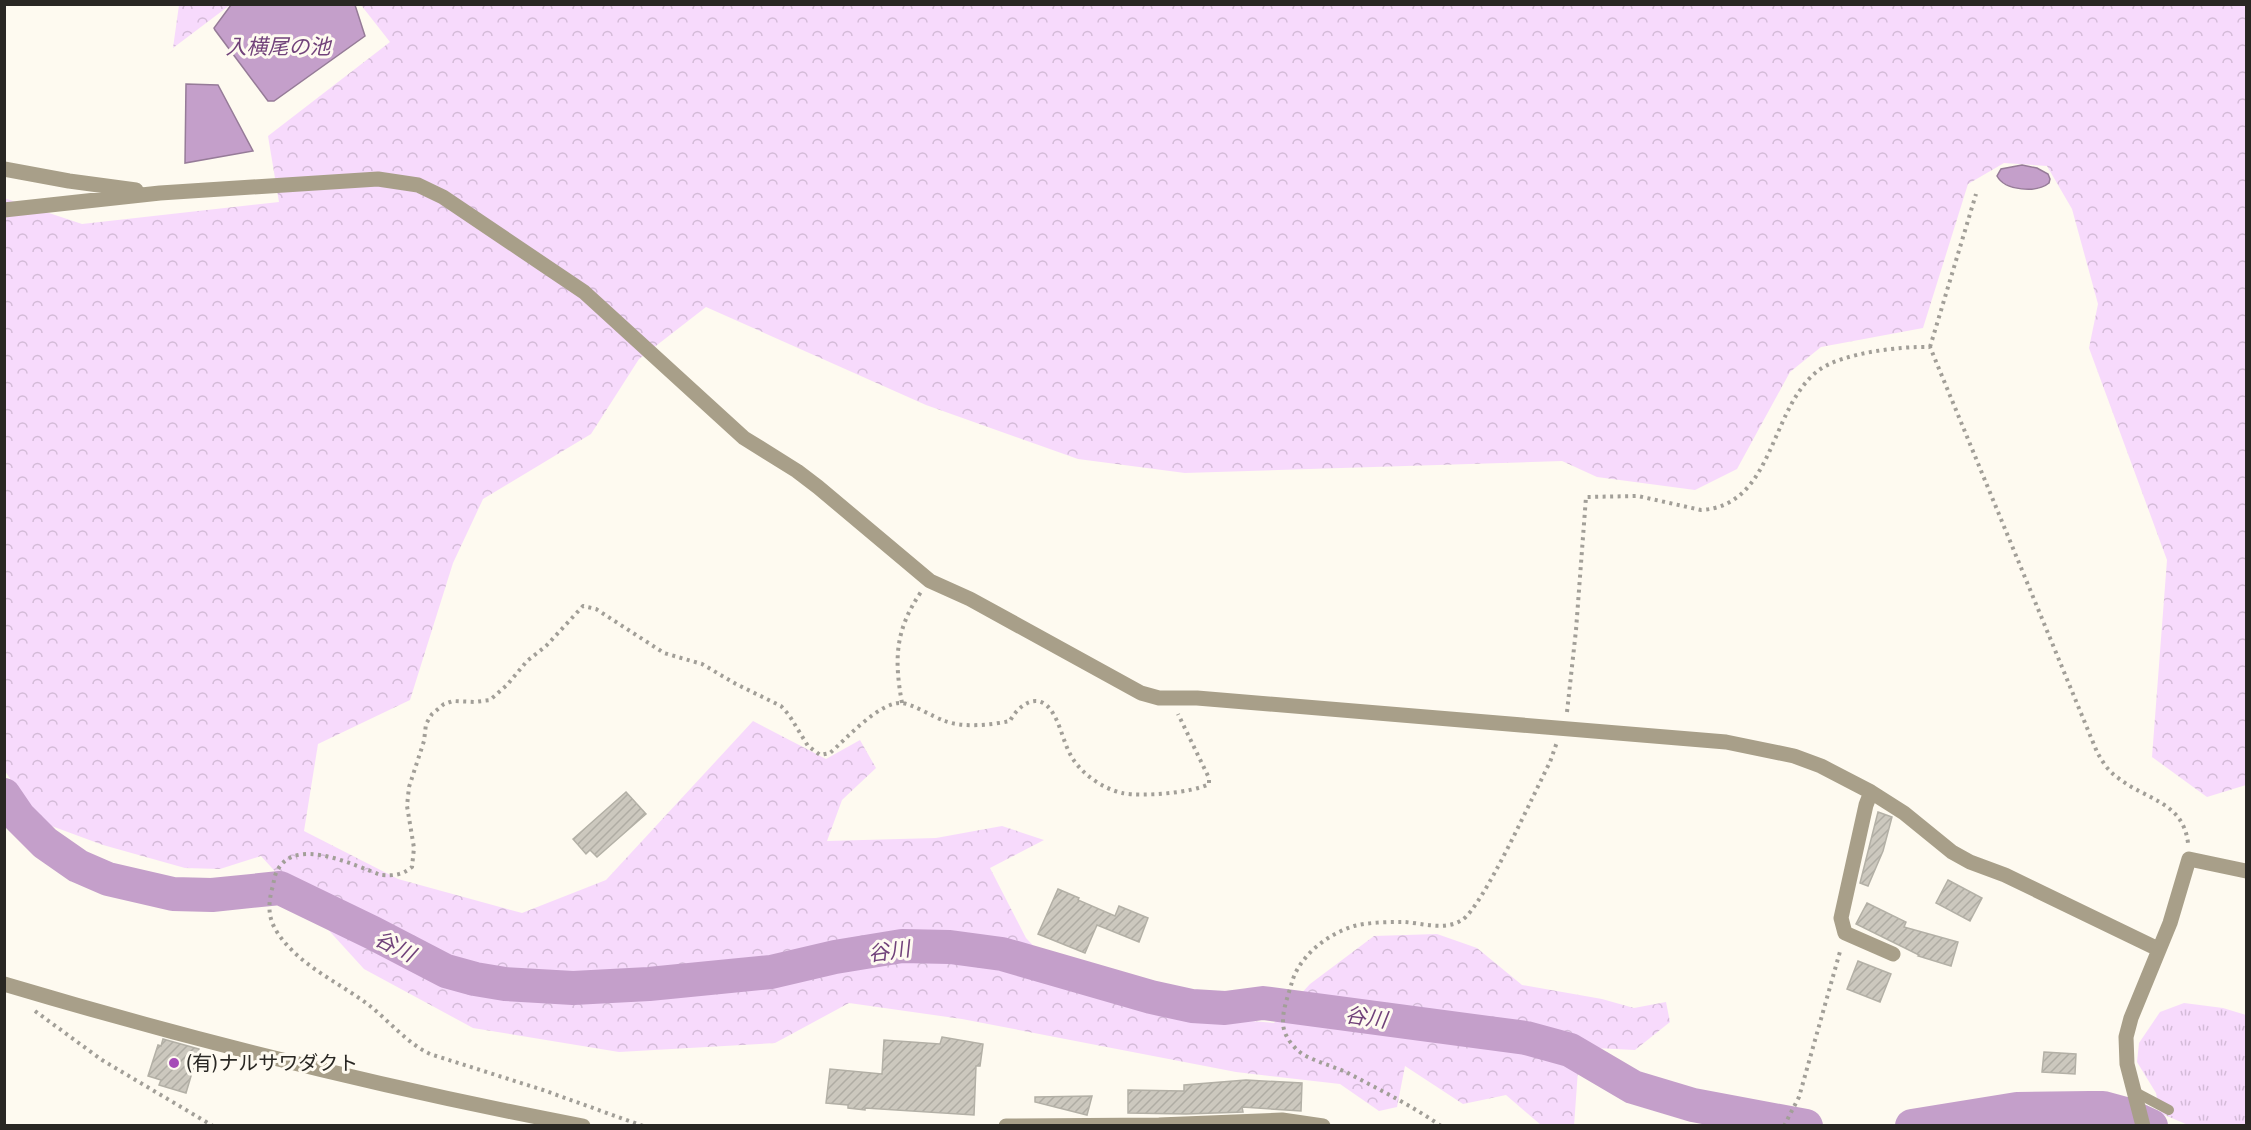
<svg xmlns="http://www.w3.org/2000/svg" width="2251" height="1130" font-family="'Public Sans','Noto Sans JP',sans-serif">
	<style>
		.grass { fill: url(#grass-tufts) }
		.forest { fill: url(#forest-crowns) }
		.water { fill: #c49fca; stroke: #967b98; stroke-width: 1.5 }
		.lines { fill: none; stroke-linecap: round; stroke-linejoin: round }
		.river { stroke: #c49fca; stroke-width: 34 }
		.building { fill: url(#building-hatch); stroke: #b3b0a6; stroke-width: 1.5 }
		.path { stroke: #a29f98; stroke-width: 4; stroke-dasharray: 3 4.5; stroke-linecap: butt }
		.service { stroke: #a89f89; stroke-width: 10 }
		.minor { stroke: #a89f89; stroke-width: 15 }
		.poi-dot { fill: #a64cb7; stroke: #fefaf0; stroke-width: 2 }
		.labels { text-anchor: middle; dominant-baseline: central; stroke-width: 6; stroke-linejoin: round; paint-order: stroke }
		.poi-label { font-size: 20px; fill: #292723; stroke: #fefaf0; text-anchor: start }
		.water-label { font-size: 21px; font-style: italic; fill: #71427a; stroke: #fefaf0 }
	</style>
	<defs>
		<pattern id="grass-tufts" width="24" height="20" patternUnits="userSpaceOnUse" patternTransform="scale(1.5)"><rect width="24" height="20" fill="#f7dafc"/><path d="M3 7l-1-3M5 7V3M7 7l1-3M15 17l-1-3M17 17v-4M19 17l1-3" fill="none" stroke="#d4bbd8"/></pattern>
		<pattern id="forest-crowns" width="20" height="18" patternUnits="userSpaceOnUse" patternTransform="scale(1.5)"><rect width="20" height="18" fill="#f7dafc"/><path d="M2 6a3 3 0 1 1 6 0M12 15a3 3 0 1 1 6 0" fill="none" stroke="#d4bbd8"/></pattern>
		<pattern id="building-hatch" width="6" height="6" patternUnits="userSpaceOnUse" patternTransform="scale(1.5)"><rect width="6" height="6" fill="#ccc8be"/><path d="M-1 1l2-2M0 6l6-6M5 7l2-2" fill="none" stroke="#afaca3"/></pattern>
	</defs>
	<rect width="100%" height="100%" fill="#fefaf0"/>
	<path class="grass" d="M2184,1003L2223,1008L2246,1015V1125H2188L2160,1113L2156,1093L2137,1062L2139,1043L2160,1012Z"/>
	<path class="forest" d="M179,5V4L230,5L173,48Z
		M361,5H2246V785L2207,797L2152,757L2167,560L2089,348L2098,304L2072,209L2047,166L2004,163L1968,184L1923,328L1821,347L1790,372L1737,469L1695,490L1597,477L1562,461L1185,473L1078,459L926,405L706,307L639,359L591,434L483,499L453,563L410,700L318,744L304,831L398,879L522,913L606,880L753,721L826,759L860,740L876,768L842,800L827,841L936,838L1002,826L1044,840L990,868L1026,938L1074,989L1159,1013L1274,1023L1310,984L1374,936L1437,934L1477,948L1522,985L1602,999L1634,1008L1666,1002L1670,1022L1635,1050L1595,1048L1578,1070L1574,1126L1541,1125L1506,1095L1463,1104L1405,1066L1397,1107L1379,1111L1340,1084L1236,1072L962,1019L849,1003L775,1043L619,1052L473,1028L364,969L261,856L220,869L185,868L103,845L38,821L5,771L4,198L82,224L279,202L268,136L390,42Z"/>
	<path class="water" d="M231,5H355L365,36L274,101H268L215,30L214,28Z
		M186,84L218,85L253,151L185,163Z
		M2022,165L2037,168L2048,174L2050,179L2049,183C2037,193 2005,191 1997,176L2001,169Z"/>
	<g class="lines">
		<path class="river" d="M4,795L19,817L45,843L78,866L108,879L173,894L212,895L280,888L373,933L446,971L475,979L505,984L573,988L649,984L771,972L835,957L902,946L950,947L1002,954L1151,997L1192,1006L1225,1008L1263,1003L1526,1038L1570,1050L1633,1087L1693,1105L1806,1126
			M1912,1126L2017,1109L2090,1108H2103L2125,1114L2151,1126"/>
	</g>
	<path class="building" d="M626,792L646,814L597,857L590,850L586,854L573,839Z
		M1878,812L1892,817L1883,851L1868,886L1860,883Z
		M1948,880L1982,898L1970,921L1936,903Z
		M1058,889L1079,898L1078,900L1115,916L1119,906L1148,918L1139,942L1097,925L1085,953L1038,934Z
		M1867,903L1906,922L1904,927L1958,942L1951,966L1918,956L1919,955L1856,924Z
		M1858,961L1891,974L1880,1002L1847,989Z
		M942,1037L983,1044L980,1066H976L974,1115L865,1108V1110L848,1108V1105L826,1103L830,1069L882,1074L884,1040L940,1044Z
		M163,1039L199,1049L186,1093L159,1085L161,1080L148,1076L158,1045L161,1046Z
		M2044,1052L2076,1054L2075,1074L2042,1072Z
		M1246,1080L1302,1083L1301,1111L1242,1107L1243,1112L1186,1114L1128,1113V1090L1184,1091V1085Z
		M1092,1096L1087,1115L1035,1102V1097Z"/>
	<g class="lines">
		<path class="path" d="M1930,347L1976,194
			M902,703C894,659 895,630 921,592
			M1567,712L1576,630L1586,497L1638,496L1701,510C1775,506 1769,407 1819,370C1842,353 1901,346 1930,347L2097,752C2102,761 2108,771 2117,777C2145,800 2183,801 2188,843
			M35,1011L102,1060L213,1126
			M643,1126L543,1090L430,1054C407,1043 390,1022 370,1006C339,982 299,966 277,932C268,918 268,905 272,889C274,883 274,876 277,871C295,835 355,866 381,875C394,876 402,875 412,867L414,848L407,806L409,787L424,741L426,724L432,714L444,704L453,701L475,702L490,700L507,685L527,661L546,646L583,606L596,609L664,653L702,664L736,684L781,706L789,715L808,746L820,755L830,753C846,739 880,701 902,703C913,704 933,717 945,721C963,728 991,725 1010,721C1017,707 1036,691 1050,709C1061,723 1063,744 1073,759C1083,775 1104,789 1122,793C1141,797 1192,793 1209,784V778L1178,714
			M1441,1126C1411,1105 1378,1089 1346,1072C1332,1066 1317,1062 1304,1055C1296,1050 1290,1043 1286,1035C1278,1019 1288,997 1292,982C1300,955 1328,934 1354,926C1370,922 1388,922 1404,922C1422,923 1445,931 1462,920C1483,907 1535,791 1550,762L1557,742
			M1784,1126L1799,1097L1841,948"/>
		<path class="service" d="M2135,1092L2169,1110"/>
		<path class="minor" d="M4,169L69,181L136,190
			M4,210L160,193L378,179L418,185L443,197L584,292L744,438L797,471L818,487L930,581L970,599L1141,693L1159,698H1197L1726,742L1794,756L1821,766L1871,792L1904,813L1952,852L1970,862L2005,875L2158,949
			M1871,792L1866,805L1841,918L1845,933L1893,954
			M4,984C195,1041 388,1089 583,1126
			M1006,1126L1159,1125L1282,1120L1323,1126
			M2143,1126L2127,1064L2126,1037L2131,1018L2170,923L2189,859L2246,871"/>
	</g>
	<circle class="poi-dot" cx="174" cy="1063" r="6"/>
	<g class="labels">
		<g class="poi-label">
			<text x="186" y="1063">(有)ナルサワダクト</text>
		</g>
		<g class="water-label">
			<text x="278" y="46">入横尾の池</text>
			<text transform="translate(395 946) rotate(27)">谷川</text>
			<text transform="translate(889 951) rotate(-8)">谷川</text>
			<text transform="translate(1366 1017) rotate(8)">谷川</text>
		</g>
	</g>
	<rect width="2251" height="1130" fill="none" stroke="#292723" stroke-width="12"/>
</svg>
